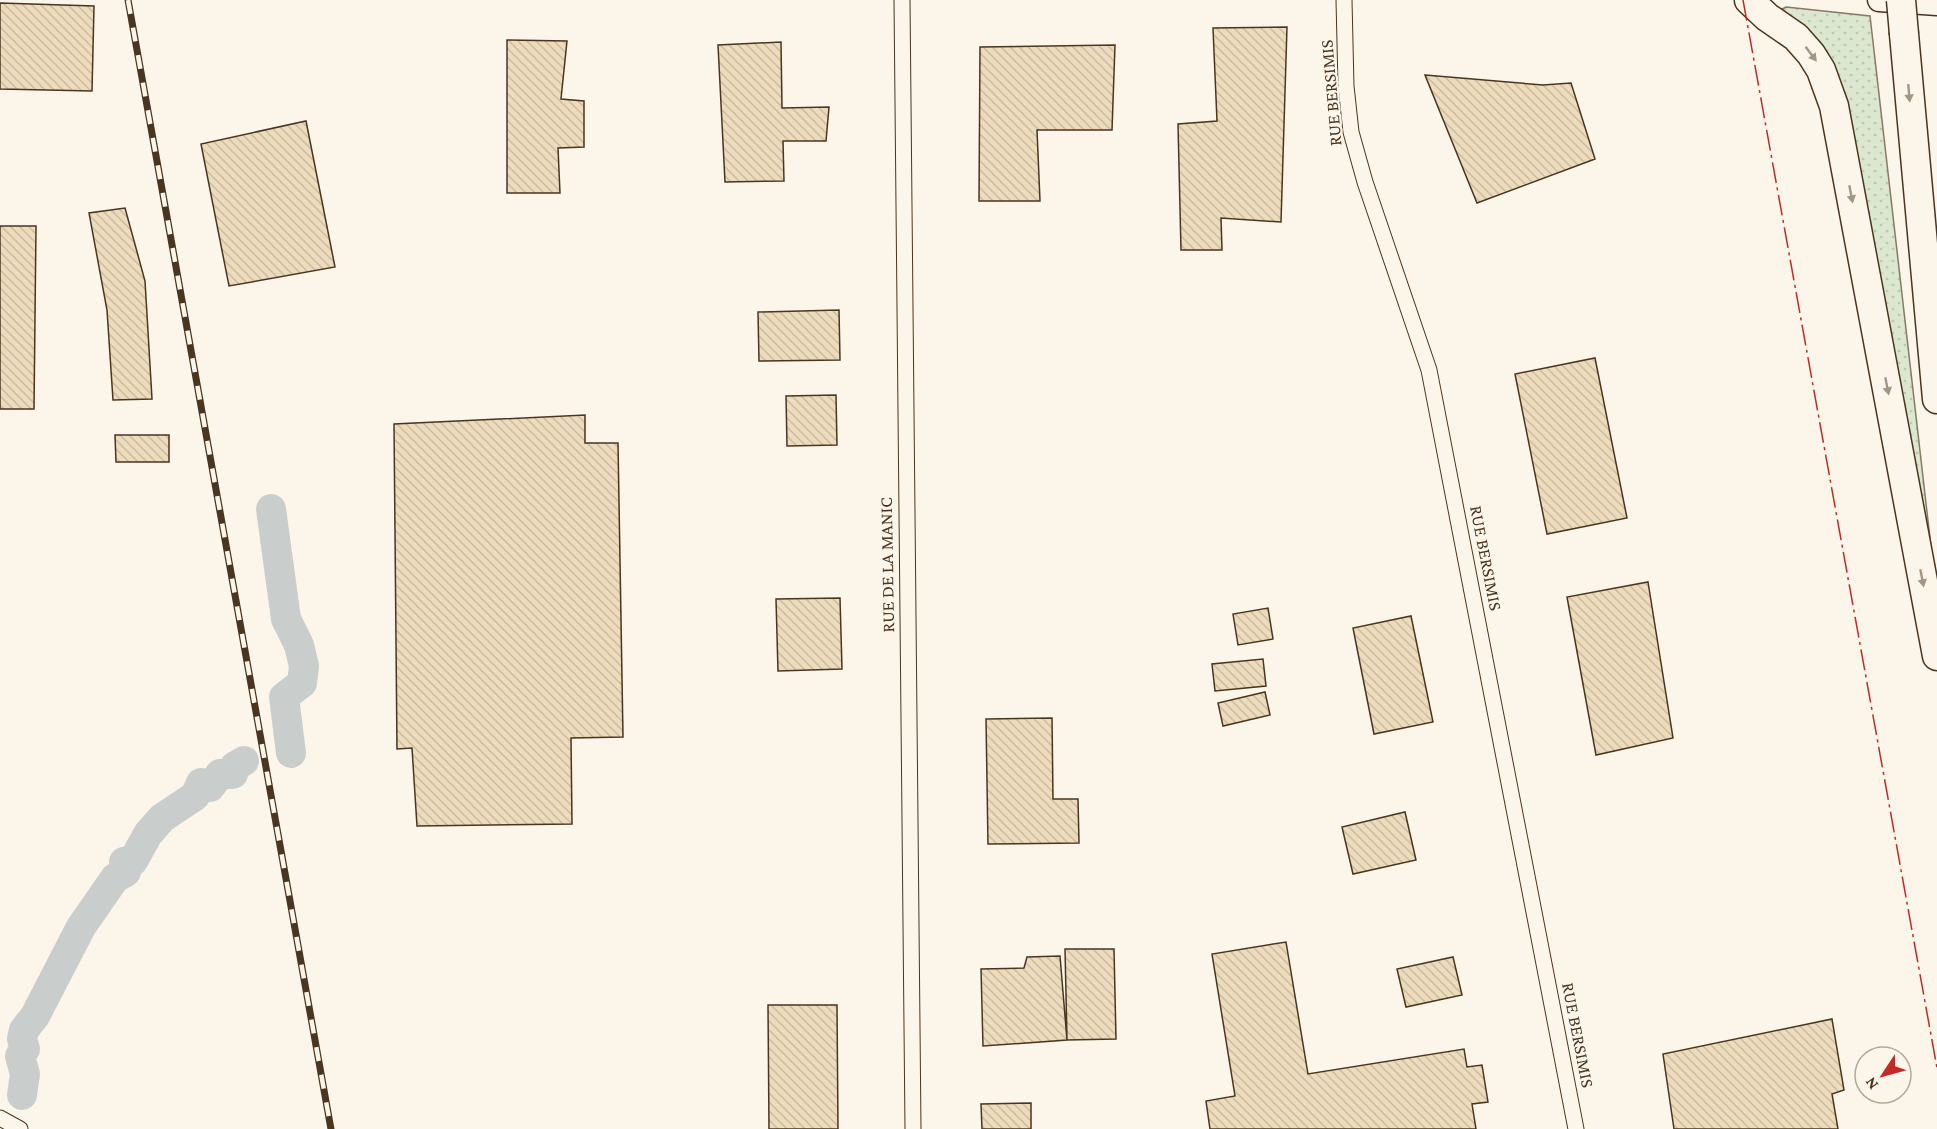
<svg xmlns="http://www.w3.org/2000/svg" width="1937" height="1129" font-family="'Crimson Pro',serif">
	<style>
		.grass { fill: url(#grass-dots); stroke: #887966; stroke-width: 1.5 }
		.lines { fill: none; stroke-linecap: round; stroke-linejoin: round }
		.river { stroke: #c9cecd; stroke-width: 30 }
		.building { fill: url(#building-back-hatch); stroke: #4a3520; stroke-width: 1.5 }
		.minor-casing { stroke: #4a3520; stroke-width: 17 }
		.secondary-casing { stroke: #4a3520; stroke-width: 25 }
		.motorway-casing { stroke: #4a3520; stroke-width: 31 }
		.minor { stroke: #fbf6e9; stroke-width: 15 }
		.secondary { stroke: #fbf6e9; stroke-width: 22 }
		.motorway { stroke: #fbf6e9; stroke-width: 28 }
		.rail-casing { stroke: #4a3520; stroke-width: 7 }
		.rail { stroke: #fbf6e9; stroke-width: 4.5; stroke-dasharray: 14; stroke-linecap: butt }
		.motorway-bridge-casing { stroke: #4a3520; stroke-width: 31; stroke-linecap: butt }
		.motorway-bridge { stroke: #fbf6e9; stroke-width: 28 }
		.power { stroke: #c62828; stroke-width: 1.5; stroke-dasharray: 21 4.5 3 4.5; stroke-linecap: butt }
		.oneway { fill: #a29684 }
		.labels { text-anchor: middle; dominant-baseline: central; stroke-width: 4.5; stroke-linejoin: round; paint-order: stroke }
		.street-label { font-size: 18px; fill: #4a3520; stroke: #fbf6e9 }
	</style>
	<defs>
		<pattern id="grass-dots" width="8" height="8" patternUnits="userSpaceOnUse" patternTransform="scale(1.5)"><rect width="8" height="8" fill="#dce7d0"/><path d="M2 2h.1M6 6h.1" fill="none" stroke="#bec7b2" stroke-width="1.8" stroke-linecap="round"/></pattern>
		<pattern id="building-back-hatch" width="6" height="6" patternUnits="userSpaceOnUse" patternTransform="scale(1.5)"><rect width="6" height="6" fill="#ecdcbc"/><path d="M-1 5l2 2M0 0l6 6M5-1l2 2" fill="none" stroke="#ccbda1"/></pattern>
	</defs>
	<rect width="100%" height="100%" fill="#fbf6e9"/>
	<path class="grass" d="M1786,7L1870,16L1937,599L1813,37L1782,9Z"/>
	<g class="lines">
		<path class="river" d="M271,509L286,619L299,645L304,666L302,683L284,697L291,753
			M22,1095L25,1074L20,1056L25,1049L22,1039L24,1030L35,1016L81,927L115,878L126,872L124,862L133,861L148,834L162,818L195,796L201,783L210,787L220,774H233L235,766L244,761"/>
	</g>
	<path class="building" d="M0,3L94,6L92,91L0,89Z
		M1287,27L1281,222L1221,218L1222,250H1181L1178,124L1217,121L1213,28Z
		M507,40L567,41L561,99L584,101V147L558,148L560,193H507Z
		M781,42L782,108L829,107L826,141H783L784,181L725,182L718,45Z
		M1115,45L1112,130H1037L1040,201H979L980,47Z
		M1425,75L1543,85L1571,83L1595,159L1477,203Z
		M306,121L335,267L229,286L201,144Z
		M125,208L145,281L152,399L113,400L107,310L89,213Z
		M0,226H36L34,409H0Z
		M839,310L840,360L759,361L758,312Z
		M1595,358L1627,518L1547,534L1515,374Z
		M836,395L837,445L787,446L786,396Z
		M585,415V443H618L623,737L571,738L572,824L417,826L412,748L397,749L394,424Z
		M115,435H169V462H116Z
		M1648,582L1673,738L1596,755L1567,597Z
		M840,598L842,669L778,671L776,599Z
		M1268,608L1273,639L1238,645L1233,614Z
		M1411,616L1433,722L1374,734L1353,628Z
		M1263,659L1266,686L1215,691L1212,664Z
		M1265,692L1270,715L1223,726L1218,703Z
		M1052,718L1053,799H1078L1079,843L988,844L986,719Z
		M1405,812L1416,860L1353,874L1342,827Z
		M1286,942L1308,1074L1464,1049L1467,1067L1482,1065L1488,1102L1472,1104L1476,1129H1210L1206,1101L1235,1096L1212,954Z
		M1065,949H1114L1116,1039L1067,1040Z
		M1060,956L1067,1040L983,1046L981,969L1024,968L1027,957Z
		M1453,957L1462,995L1406,1007L1397,969Z
		M768,1005H837L838,1129H769Z
		M1832,1019L1844,1090L1832,1094L1838,1129H1674L1663,1054Z
		M1031,1103V1129H982L981,1104Z"/>
	<g class="lines">
		<g class="minor-casing">
			<path id="minor" d="M902,0L913,1129
				M1344,0L1346,86L1351,132L1365,182L1429,370L1576,1129
				M0,1118L20,1129"/>
		</g>
		<g class="secondary-casing">
			<path id="secondary" d="M1879,0L1937,4"/>
		</g>
		<g class="motorway-casing">
			<path id="motorway" d="M1749,0L1767,17L1796,37L1811,54L1821,70L1834,106L1937,656
				M1904,34L1937,399"/>
		</g>
		<use href="#minor" class="minor"/>
		<use href="#secondary" class="secondary"/>
		<use href="#motorway" class="motorway"/>
		<g class="rail-casing">
			<path id="rail" d="M128,0L331,1129"/>
		</g>
		<use href="#rail" class="rail"/>
		<g class="motorway-bridge-casing">
			<path id="motorway-bridge" d="M1901,0L1904,34"/>
		</g>
		<use href="#motorway-bridge" class="motorway-bridge"/>
		<path class="power" d="M1743,0L1937,1068"/>
	</g>
	<defs><path id="oneway-solid" d="M-6-.8H1V-3.2L6.5 0L1 3.2V.8H-6Z" transform="scale(1.5)"/></defs>
	<g class="oneway">
		<use href="#oneway-solid" transform="translate(1811 54) rotate(53)"/>
		<use href="#oneway-solid" transform="translate(1909 93) rotate(85)"/>
		<use href="#oneway-solid" transform="translate(1851 194) rotate(79)"/>
		<use href="#oneway-solid" transform="translate(1887 386) rotate(79)"/>
		<use href="#oneway-solid" transform="translate(1922 578) rotate(79)"/>
	</g>
	<g class="labels">
		<g class="street-label">
			<text transform="translate(1331 93) rotate(-95)">RUE BERSIMIS</text>
			<text transform="translate(1486 558) rotate(79)">RUE BERSIMIS</text>
			<text transform="translate(887 565) rotate(-91)">RUE DE LA MANIC</text>
			<text transform="translate(1578 1035) rotate(79)">RUE BERSIMIS</text>
		</g>
	</g>
	<g transform="translate(1883 1075) rotate(234)"><circle r="28" fill="#fbf6e9" stroke="#b4a999" stroke-width="1.5"/>
	<path d="M0-4.5L10 22L0 15L-10 22Z" fill="#c62828"/>
	<text y="-9" font-size="16" font-weight="bold" text-anchor="middle" fill="#4a3520">N</text>
	</g>
</svg>
